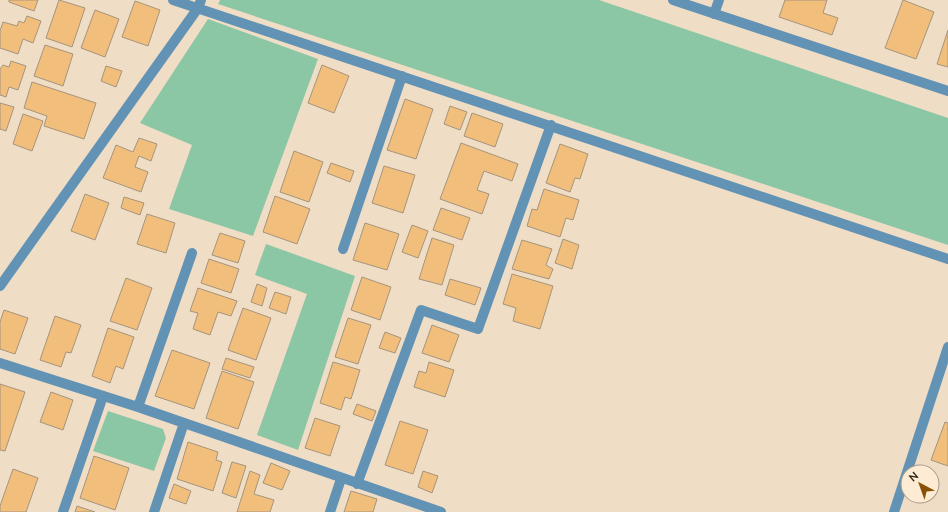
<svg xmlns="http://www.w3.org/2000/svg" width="948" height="512" font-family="'Nunito Sans',sans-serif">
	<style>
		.green { fill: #8bc6a5 }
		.building { fill: #f1bf7b; stroke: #a5947e }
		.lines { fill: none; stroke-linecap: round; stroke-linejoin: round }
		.service { stroke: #6292b4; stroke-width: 10 }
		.minor { stroke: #6292b4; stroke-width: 10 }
	</style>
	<rect width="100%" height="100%" fill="#f0ddc6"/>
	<path class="green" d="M220,0H599L948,118V245L218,4Z
		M208,19L318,59L253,236L169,209L192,145L140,123Z
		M266,244L355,276L298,450L257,435L307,294L255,275Z
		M108,411L163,429L166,438L154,471L93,451Z"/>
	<path class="building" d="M9,0H38L34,11L9,2Z
		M59,0L85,8L72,47L46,38Z
		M785,0H827L823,13L838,18L832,35L779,17Z
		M903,0L934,12L916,59L885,48Z
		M135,1L160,10L148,46L122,37Z
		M95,10L119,19L105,57L81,48Z
		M27,16L41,21L33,43L23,39L18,54L0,48V31L3,22L17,26L19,21L24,23Z
		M948,30V67L937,64Z
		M45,45L73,54L63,86L34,76Z
		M11,61L26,66L18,90L9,87L6,97L0,95V69L3,65L9,67Z
		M322,65L349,76L334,113L308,103Z
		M106,66L122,71L116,87L101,81Z
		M32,82L96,103L84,139L44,126L47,116L24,108Z
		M405,99L433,109L416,159L387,150Z
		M0,103L14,107L6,131L0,129Z
		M450,106L467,112L460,130L444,124Z
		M472,113L503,124L495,147L464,136Z
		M23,114L43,121L32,151L13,144Z
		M139,138L157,144L151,161L139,156L135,167L148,172L141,192L103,178L116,145L133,152Z
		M461,143L518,164L512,181L484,171L477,190L489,194L482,214L440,199Z
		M560,144L588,154L580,179L575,178L570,192L546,183Z
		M294,151L323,162L309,202L280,192Z
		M331,163L354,171L350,182L327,173Z
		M384,166L415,175L403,213L372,203Z
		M544,189L579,200L573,220L566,218L560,237L527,226L532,209L537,210Z
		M85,194L109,203L95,240L71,231Z
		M275,196L310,209L297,244L263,232Z
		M124,197L144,203L140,215L121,208Z
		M441,208L470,218L462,240L433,230Z
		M147,214L175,223L166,253L137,244Z
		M365,223L399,234L387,270L353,260Z
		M412,225L428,231L418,258L402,252Z
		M220,233L245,241L238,263L212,255Z
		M432,238L454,245L442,285L419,279Z
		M563,239L579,245L572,269L555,263Z
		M522,240L552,249L546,265L553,269L549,279L512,269Z
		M209,259L239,269L231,293L201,283Z
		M512,274L553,286L540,329L513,321L516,308L503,304Z
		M362,277L391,287L380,320L351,310Z
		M126,278L152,288L137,330L110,321Z
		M450,279L481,288L475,305L445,295Z
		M257,284L267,288L262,306L251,302Z
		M198,288L237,301L231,316L218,312L210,335L193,329L198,313L190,311Z
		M275,292L291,297L286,314L269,308Z
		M243,308L271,318L256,360L228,350Z
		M4,310L28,318L15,354L0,349V322Z
		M55,316L81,325L71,353L66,352L61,367L40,360Z
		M348,318L371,325L358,364L335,357Z
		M432,325L459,335L449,362L422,353Z
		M108,328L134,337L123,369L116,366L110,383L92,376Z
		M385,332L401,338L395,353L379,348Z
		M172,350L210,363L194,409L155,396Z
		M226,358L254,367L250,378L222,369Z
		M333,362L360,370L351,399L345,397L341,410L320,403Z
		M429,362L454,370L445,397L414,387L419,371L426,373Z
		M222,371L254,382L238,429L206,418Z
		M0,384L25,392L5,451L0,450Z
		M51,392L73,400L63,430L40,422Z
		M357,404L376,411L372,421L353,414Z
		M315,418L340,426L330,456L305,448Z
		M400,421L428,430L413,474L385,465Z
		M945,422L948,423V466L931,460Z
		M188,442L218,452L216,460L222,462L213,491L177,479Z
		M94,456L129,468L115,510L80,498Z
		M232,462L246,466L236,498L222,493Z
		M271,463L290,471L282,490L263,483Z
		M13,469L38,478L26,512H0V506Z
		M250,471L260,475L254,494L274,500L270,512H237Z
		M423,471L438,476L432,493L418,487Z
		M174,484L191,491L186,504L169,498Z
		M351,491L377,499L373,512H344Z
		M77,506L95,512H75Z"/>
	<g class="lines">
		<path class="service" d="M63,512L103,396"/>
		<path class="minor" d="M173,0L948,259
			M673,0L948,91
			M714,14L719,0
			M343,249L402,76
			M0,286L198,8L201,0
			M0,363L138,407L441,512
			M138,407L192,253
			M357,484L421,310L478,329L551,125
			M154,512L184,423
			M330,512L341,479
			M894,512L948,347"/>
	</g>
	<g transform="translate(920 484) rotate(319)"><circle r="19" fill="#fdebd3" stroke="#a89b89"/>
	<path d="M0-3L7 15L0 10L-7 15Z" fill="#895105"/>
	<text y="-6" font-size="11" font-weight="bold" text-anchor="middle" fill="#29231a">N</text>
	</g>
</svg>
